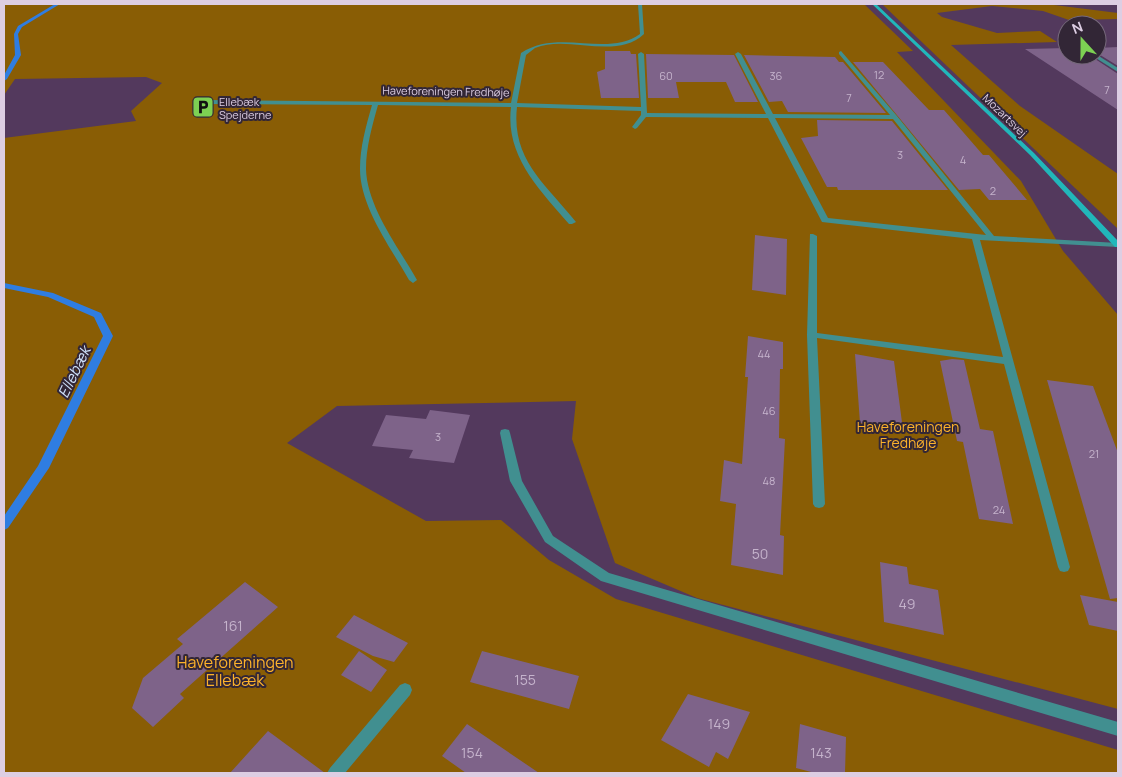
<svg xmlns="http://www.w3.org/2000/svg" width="1122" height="777" font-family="Manrope,sans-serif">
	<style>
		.green { fill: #895d05 }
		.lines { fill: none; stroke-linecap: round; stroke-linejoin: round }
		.stream { fill: #2f7de1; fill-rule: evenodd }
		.building { fill: #7e6389 }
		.lane { fill: #418f90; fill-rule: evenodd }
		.street { fill: #418f90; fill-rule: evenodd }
		.secondary { fill: #21b7ba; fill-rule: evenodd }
		.labels { text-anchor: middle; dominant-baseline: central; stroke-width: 4; stroke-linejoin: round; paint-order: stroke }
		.number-label { font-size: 11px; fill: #c5b3cc }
		.far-street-label { font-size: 11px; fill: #ddcee3; stroke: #322636 }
		.far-poi-label { font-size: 11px; fill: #ddcee3; stroke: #322636; text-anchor: start }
		.park-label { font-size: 14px; fill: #fcb22b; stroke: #322636 }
		.near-number-label { font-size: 14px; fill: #c5b3cc }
		.water-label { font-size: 15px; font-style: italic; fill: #d1e3fc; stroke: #322636 }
		.near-park-label { font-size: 16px; fill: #fcb22b; stroke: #322636 }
	</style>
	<rect width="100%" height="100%" fill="#53395d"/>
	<path class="green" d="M4,4H864L913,51L897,52L1021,181L1063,251L1118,315V709L697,598L615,563L572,439L576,401L337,406L287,443L426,521L501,520L549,560L616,599L1118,750V773H4V138L136,121L131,111L162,83L146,77L15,79L4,95Z
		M882,4H1046L1118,13V19L1069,20L1043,11L992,6L937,13L942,17L997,33L1040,31L1057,42L951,45L1020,106L1118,174V229Z"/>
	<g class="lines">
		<path class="stream" d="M55,4H60L22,27L18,34L21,55L7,79L4,81V75L15,55L14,34L18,26Z
			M4,283L53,293L101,313L113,336L49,468L8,528L4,530V516L38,466L103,336L94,317L48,297L4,288Z"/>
	</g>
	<path class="building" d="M1118,47V66L1097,53V48Z
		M1067,48V55H1089L1118,74V110L1025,49Z
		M605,51H630L631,54H636L639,98H601L597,72L605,69Z
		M646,54L734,55L758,102H735L726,82H676L679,98H648Z
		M744,55L835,57L839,62H843L886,113L788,112L782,101L769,102Z
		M853,62H883L929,110H944L983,155H989L1027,200H989L980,189L959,190Z
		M817,120L892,121L948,190H838L837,187H827L801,138L818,136Z
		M755,235L787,239L786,295L752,290Z
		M748,336L783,342V369H780L779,438L785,439L780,535L784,536L783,575L731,565L736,504L720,501L724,460L742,464L748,377H745Z
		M855,354L894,361L903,430L860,423Z
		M952,359L964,360L980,429L993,431L1013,524L979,519L963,442L957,441L940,361Z
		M1047,380L1093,386L1118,453V598L1110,599Z
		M430,410L470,415L454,463L409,458L413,450L372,446L386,415L426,419Z
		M880,562L907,567L909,584L938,590L944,635L884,622Z
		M245,582L278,607L180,694L184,698L153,727L132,708L143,678L183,644L177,639Z
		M1080,595L1118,602V631L1089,625Z
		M354,615L408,643L394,662L373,656L336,637Z
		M359,651L387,670L371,692L341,675Z
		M482,651L579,676L569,709L470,682Z
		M688,694L750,712L728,759L716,752L709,767L661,740Z
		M467,724L539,773H466L442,756Z
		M800,724L846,737L845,773H815L796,768Z
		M268,731L325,773H230Z"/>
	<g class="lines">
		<path class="lane" d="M638,4H642L644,34C615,61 568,34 535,48C532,50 529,53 526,55L517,103L641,107L638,54L641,52L644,54L647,113L766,114L735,54L738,52L741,54L773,114L890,115L839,54V52L841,51L897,116L994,236L1118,243V247L980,240L1070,567L1068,571L1064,572L1060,571L1058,567L1004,364L817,338L825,504L823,507L819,508L815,507L813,504L807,335L810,234H813L817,236V333L1003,357L972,239L822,222L768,118L646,117L637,128L635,129L632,127L641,115V111L517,107C511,160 547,185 576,222L572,224H569C539,189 505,156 511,107L378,105C372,126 366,148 366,169C367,207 399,248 417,280L413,283L409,280C391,248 360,207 360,169C360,147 366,126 372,105L206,104L203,102L206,100L511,103L521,53C559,28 607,58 640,34ZM775,118L893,119L986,235L828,218Z
			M505,429L509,430L510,433L522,481L553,536L609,573L1118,722V736L601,581L545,542L510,481L500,433L501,430Z
			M405,683L410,685L412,690L410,695L345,773H327L330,768L400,685Z"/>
		<path class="street" d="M1091,55H1097L1118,68V72Z"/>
		<path class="secondary" d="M872,4H876L1034,153L1118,241V247H1115L1030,155Z"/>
	</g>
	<defs>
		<g id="parking-square" transform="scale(1.125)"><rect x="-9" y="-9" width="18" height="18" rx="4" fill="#7dd153" stroke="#322636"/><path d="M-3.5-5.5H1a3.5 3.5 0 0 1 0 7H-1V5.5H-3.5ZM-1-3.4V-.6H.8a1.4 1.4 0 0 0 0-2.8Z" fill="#111"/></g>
	</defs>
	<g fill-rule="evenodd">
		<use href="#parking-square" x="203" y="107"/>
	</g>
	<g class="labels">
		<g class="number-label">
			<text x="879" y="74">12</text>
			<text x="666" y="75">60</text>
			<text x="776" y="75">36</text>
			<text x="1107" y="89">7</text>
			<text x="849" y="97">7</text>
			<text x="900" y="154">3</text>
			<text x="963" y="159">4</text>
			<text x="993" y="190">2</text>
			<text x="764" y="353">44</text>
			<text x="769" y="410">46</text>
			<text x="438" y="436">3</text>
			<text x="1094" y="453">21</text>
			<text x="769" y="480">48</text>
			<text x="999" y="509">24</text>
		</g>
		<g class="far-street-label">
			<text transform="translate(446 91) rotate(1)">Haveforeningen Fredhøje</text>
			<text transform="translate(1005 115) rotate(44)">Mozartsvej</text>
		</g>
		<g class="far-poi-label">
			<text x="219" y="101">Ellebæk<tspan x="219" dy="13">Spejderne</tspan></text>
		</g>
		<g class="park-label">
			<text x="908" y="426">Haveforeningen<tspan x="908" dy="16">Fredhøje</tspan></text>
		</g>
		<g class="near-number-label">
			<text x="760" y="553">50</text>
			<text x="907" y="603">49</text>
			<text x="233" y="625">161</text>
			<text x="525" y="679">155</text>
			<text x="719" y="723">149</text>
			<text x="472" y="752">154</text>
			<text x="821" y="752">143</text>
		</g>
		<g class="water-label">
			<text transform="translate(74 372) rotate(-64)">Ellebæk</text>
		</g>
		<g class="near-park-label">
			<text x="235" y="662">Haveforeningen<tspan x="235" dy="18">Ellebæk</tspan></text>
		</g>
	</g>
	<rect width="1122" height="777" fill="none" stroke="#ddcee3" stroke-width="10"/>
	<g transform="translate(1082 40) rotate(339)"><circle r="24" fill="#322636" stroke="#76697b"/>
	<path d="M0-4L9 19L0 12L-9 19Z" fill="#7dd153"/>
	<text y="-8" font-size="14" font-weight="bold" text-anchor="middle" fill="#ddcee3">N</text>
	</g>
</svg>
